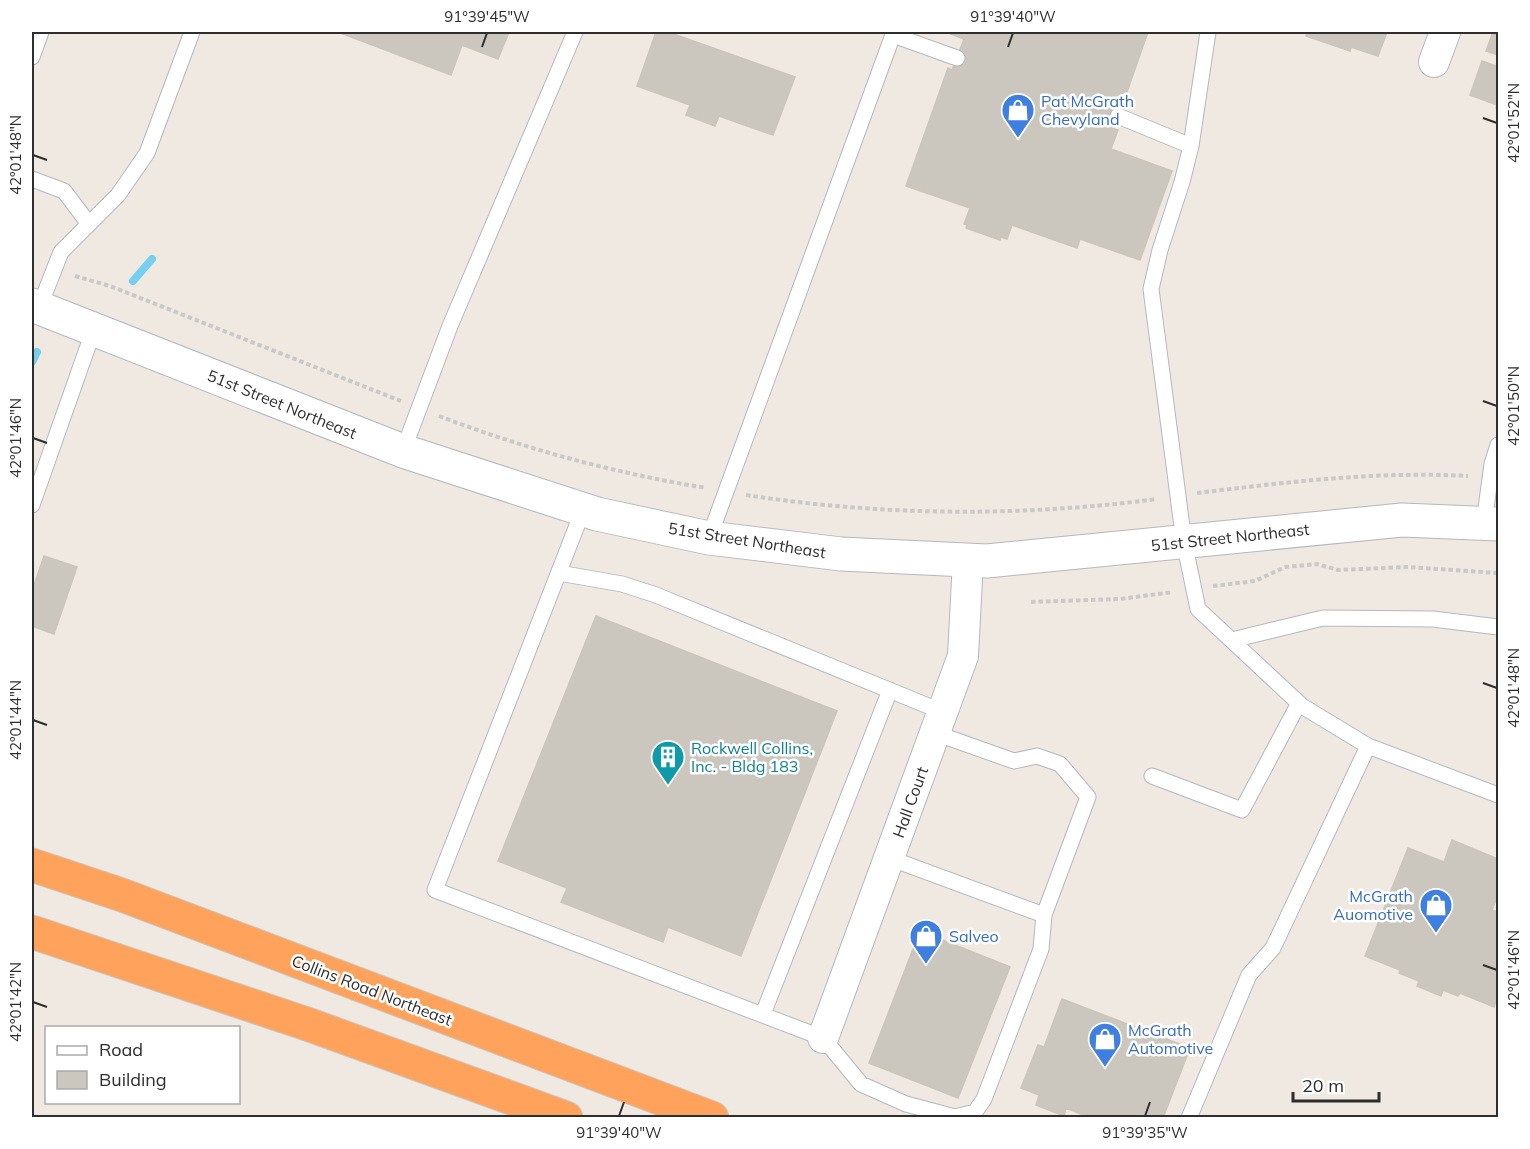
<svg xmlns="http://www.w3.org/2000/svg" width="1530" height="1149" font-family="Mulish,sans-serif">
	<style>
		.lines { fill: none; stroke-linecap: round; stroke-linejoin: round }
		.stream { stroke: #75cff0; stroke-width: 8 }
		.building { fill: #cbc7bf; stroke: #cbc5ba; stroke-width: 1.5 }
		.lane-casing { stroke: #b4b7c1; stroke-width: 17 }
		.street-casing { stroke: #b4b7c1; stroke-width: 32 }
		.secondary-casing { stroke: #b4b7c1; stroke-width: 35 }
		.highway-casing { stroke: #c9c9c9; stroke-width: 35 }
		.path { stroke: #c9c9c9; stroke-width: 4; stroke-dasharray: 4.5 3; stroke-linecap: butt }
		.lane { stroke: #fff; stroke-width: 15 }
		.street { stroke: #fff; stroke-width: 30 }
		.secondary { stroke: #fff; stroke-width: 33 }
		.highway { stroke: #ffa35c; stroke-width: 33 }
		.ticks { fill: none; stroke: #2e2e2e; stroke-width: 2 }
		.labels { text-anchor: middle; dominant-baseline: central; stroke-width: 5; stroke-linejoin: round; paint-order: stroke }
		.shop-label { font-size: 16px; fill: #366cbe; stroke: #fff; text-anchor: start }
		.street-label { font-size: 16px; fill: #2e2e2e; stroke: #fff }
		.culture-label { font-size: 16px; fill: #0d838f; stroke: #fff; text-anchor: start }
		.neatline { fill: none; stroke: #2e2e2e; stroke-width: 2 }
		.ticks-label { font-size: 15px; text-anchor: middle; fill: #2e2e2e }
	</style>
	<rect width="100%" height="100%" fill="#efe9e1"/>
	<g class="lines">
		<path class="stream" d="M133,281L152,259
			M32,362L37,352"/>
	</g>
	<path class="building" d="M338,32H509L498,59L462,45L451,75Z
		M656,32H668L795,77L773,135L719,116L715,126L686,115L690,105L637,86Z
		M949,32H1148L1114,129L1118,130L1111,149L1172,171L1140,260L1080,239L1077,248L1012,225L1007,239L1001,237L1000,240L966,228L967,225L964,224L970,208L906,186L948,68L952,70L964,39L948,33Z
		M1307,32H1387L1378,56L1351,47L1350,51L1306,36Z
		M1493,32H1498V55L1486,51Z
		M1498,59V109L1496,108L1497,105L1470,95L1482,61L1496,66Z
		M44,556L77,567L54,634L32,626V591Z
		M596,616L837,711L741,956L668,927L663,942L561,902L567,888L498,861Z
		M1452,840L1498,859V895L1492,910L1498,912V995L1494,1007L1460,993L1458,996L1443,990L1441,996L1417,986L1419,981L1399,973L1400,970L1365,956L1408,848L1444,862Z
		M920,931L1010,967L958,1098L869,1063Z
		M1062,999L1190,1048L1163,1118H1091L1066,1108L1064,1116L1036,1105L1039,1095L1021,1088L1038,1045L1044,1047Z"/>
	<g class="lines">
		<g class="lane-casing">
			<path id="lane" d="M1208,32L1191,146L1182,182L1160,250L1151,289L1184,542L1198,609L1302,706L1368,746L1498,795
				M893,35L957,58
				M32,57L41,32
				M1118,116L1191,146
				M32,179L64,191L89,224
				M39,308L61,252L118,195L147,153L192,32
				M403,451L450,326L575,32
				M32,505L94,329
				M583,510L435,890L823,1038L861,1084L906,1104L955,1117L975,1112L984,1099L1041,949L1044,915
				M1484,523L1492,464L1498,445
				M709,538L894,32
				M559,573L622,584L656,595L943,712
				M1232,640L1323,618L1433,619L1498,627
				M1152,776L1242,810L1299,703
				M889,858L1044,915L1088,797L1060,764L1037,756L1014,761L935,733
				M763,1014L890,690
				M1189,1118L1249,975L1273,948L1368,746"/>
		</g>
		<g class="street-casing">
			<path id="street" d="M1434,62L1445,32
				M823,1038L963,656L968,560"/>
		</g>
		<g class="secondary-casing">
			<path id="secondary" d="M32,305L403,451L597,514L709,538L841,554L987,561L1402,520L1498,524"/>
		</g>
		<g class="highway-casing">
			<path id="highway" d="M32,865L122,895L712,1118
				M32,932L310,1025L566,1118"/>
		</g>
		<path class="path" d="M75,276L110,286L401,401
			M439,416C525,449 615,473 706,488
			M1197,493C1288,482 1377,471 1468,476
			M746,495C881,516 1022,517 1157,499
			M1213,586L1255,581L1285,567L1317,564L1338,570L1407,567L1498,573
			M1031,602L1120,599L1173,592"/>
		<use href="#lane" class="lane"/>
		<use href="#street" class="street"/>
		<use href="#secondary" class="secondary"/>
		<use href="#highway" class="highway"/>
	</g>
	<path class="ticks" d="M482,47L487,33M1008,47L1013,33M1483,118L1497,123M33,155L47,160M1483,401L1497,406M33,438L47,443M1483,683L1497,688M33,720L47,725M1483,965L1497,970M33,1002L47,1007M619,1116L624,1102M1145,1116L1150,1102"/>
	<defs>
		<g id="shop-pin" transform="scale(1.725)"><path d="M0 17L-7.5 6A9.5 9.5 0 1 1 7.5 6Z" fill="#3f7fe0" stroke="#fff"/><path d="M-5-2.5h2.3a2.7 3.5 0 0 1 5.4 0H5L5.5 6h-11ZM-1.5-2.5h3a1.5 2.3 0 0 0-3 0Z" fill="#fff"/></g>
		<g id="building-pin" transform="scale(1.725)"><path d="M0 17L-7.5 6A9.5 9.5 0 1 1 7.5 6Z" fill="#0f9aa8" stroke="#fff"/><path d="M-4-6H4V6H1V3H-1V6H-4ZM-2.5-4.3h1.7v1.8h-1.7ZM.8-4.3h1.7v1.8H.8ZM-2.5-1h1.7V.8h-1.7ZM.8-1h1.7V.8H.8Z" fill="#fff"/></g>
	</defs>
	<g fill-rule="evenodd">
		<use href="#shop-pin" x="1018" y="110"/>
		<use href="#building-pin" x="668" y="757"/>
		<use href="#shop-pin" x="1436" y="905"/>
		<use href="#shop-pin" x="926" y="936"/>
		<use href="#shop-pin" x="1105" y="1039"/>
	</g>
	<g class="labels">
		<g class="shop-label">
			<text x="1041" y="101">Pat McGrath<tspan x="1041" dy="18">Chevyland</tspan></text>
			<text x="1413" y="896" text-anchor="end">McGrath<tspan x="1413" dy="18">Auomotive</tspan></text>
			<text x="949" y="936">Salveo</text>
			<text x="1128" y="1030">McGrath<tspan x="1128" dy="18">Automotive</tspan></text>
		</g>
		<g class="street-label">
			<text transform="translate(282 404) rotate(22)">51st Street Northeast</text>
			<text transform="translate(1230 537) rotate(-6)">51st Street Northeast</text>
			<text transform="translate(747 540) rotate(9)">51st Street Northeast</text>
			<text transform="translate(910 802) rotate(-70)">Hall Court</text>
			<text transform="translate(372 990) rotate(21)">Collins Road Northeast</text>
		</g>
		<g class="culture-label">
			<text x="691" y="748">Rockwell Collins,<tspan x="691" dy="18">Inc. - Bldg 183</tspan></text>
		</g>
	</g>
	<rect width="1530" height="1149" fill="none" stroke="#ffffff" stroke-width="66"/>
	<rect x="45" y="1026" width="195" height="78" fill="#ffffff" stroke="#ababab" stroke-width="1.5"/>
	<rect x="57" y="1046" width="30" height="9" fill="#ffffff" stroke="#ababab" stroke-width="1.5"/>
	<text x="99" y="1056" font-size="18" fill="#2e2e2e">Road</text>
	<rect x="57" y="1071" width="30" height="18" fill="#cbc7bf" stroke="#ababab" stroke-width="1.5"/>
	<text x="99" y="1086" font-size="18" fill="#2e2e2e">Building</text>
	<path d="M1293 1092v9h86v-9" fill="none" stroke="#2e2e2e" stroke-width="3"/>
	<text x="1302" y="1092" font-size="18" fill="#2e2e2e" stroke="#ffffff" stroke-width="4.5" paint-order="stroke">20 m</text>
	<rect x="33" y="33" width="1464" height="1083" class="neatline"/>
	<g class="ticks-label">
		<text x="487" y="22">91°39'45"W</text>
		<text x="1013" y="22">91°39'40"W</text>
		<text transform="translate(1514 123) rotate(-90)" y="5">42°01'52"N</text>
		<text transform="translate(16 155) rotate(-90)" y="5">42°01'48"N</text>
		<text transform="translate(1514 406) rotate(-90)" y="5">42°01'50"N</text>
		<text transform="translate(16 438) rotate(-90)" y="5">42°01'46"N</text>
		<text transform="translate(1514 688) rotate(-90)" y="5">42°01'48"N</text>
		<text transform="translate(16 720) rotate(-90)" y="5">42°01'44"N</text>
		<text transform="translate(1514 970) rotate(-90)" y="5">42°01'46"N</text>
		<text transform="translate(16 1002) rotate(-90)" y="5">42°01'42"N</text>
		<text x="619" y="1138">91°39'40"W</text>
		<text x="1145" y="1138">91°39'35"W</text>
	</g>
</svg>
